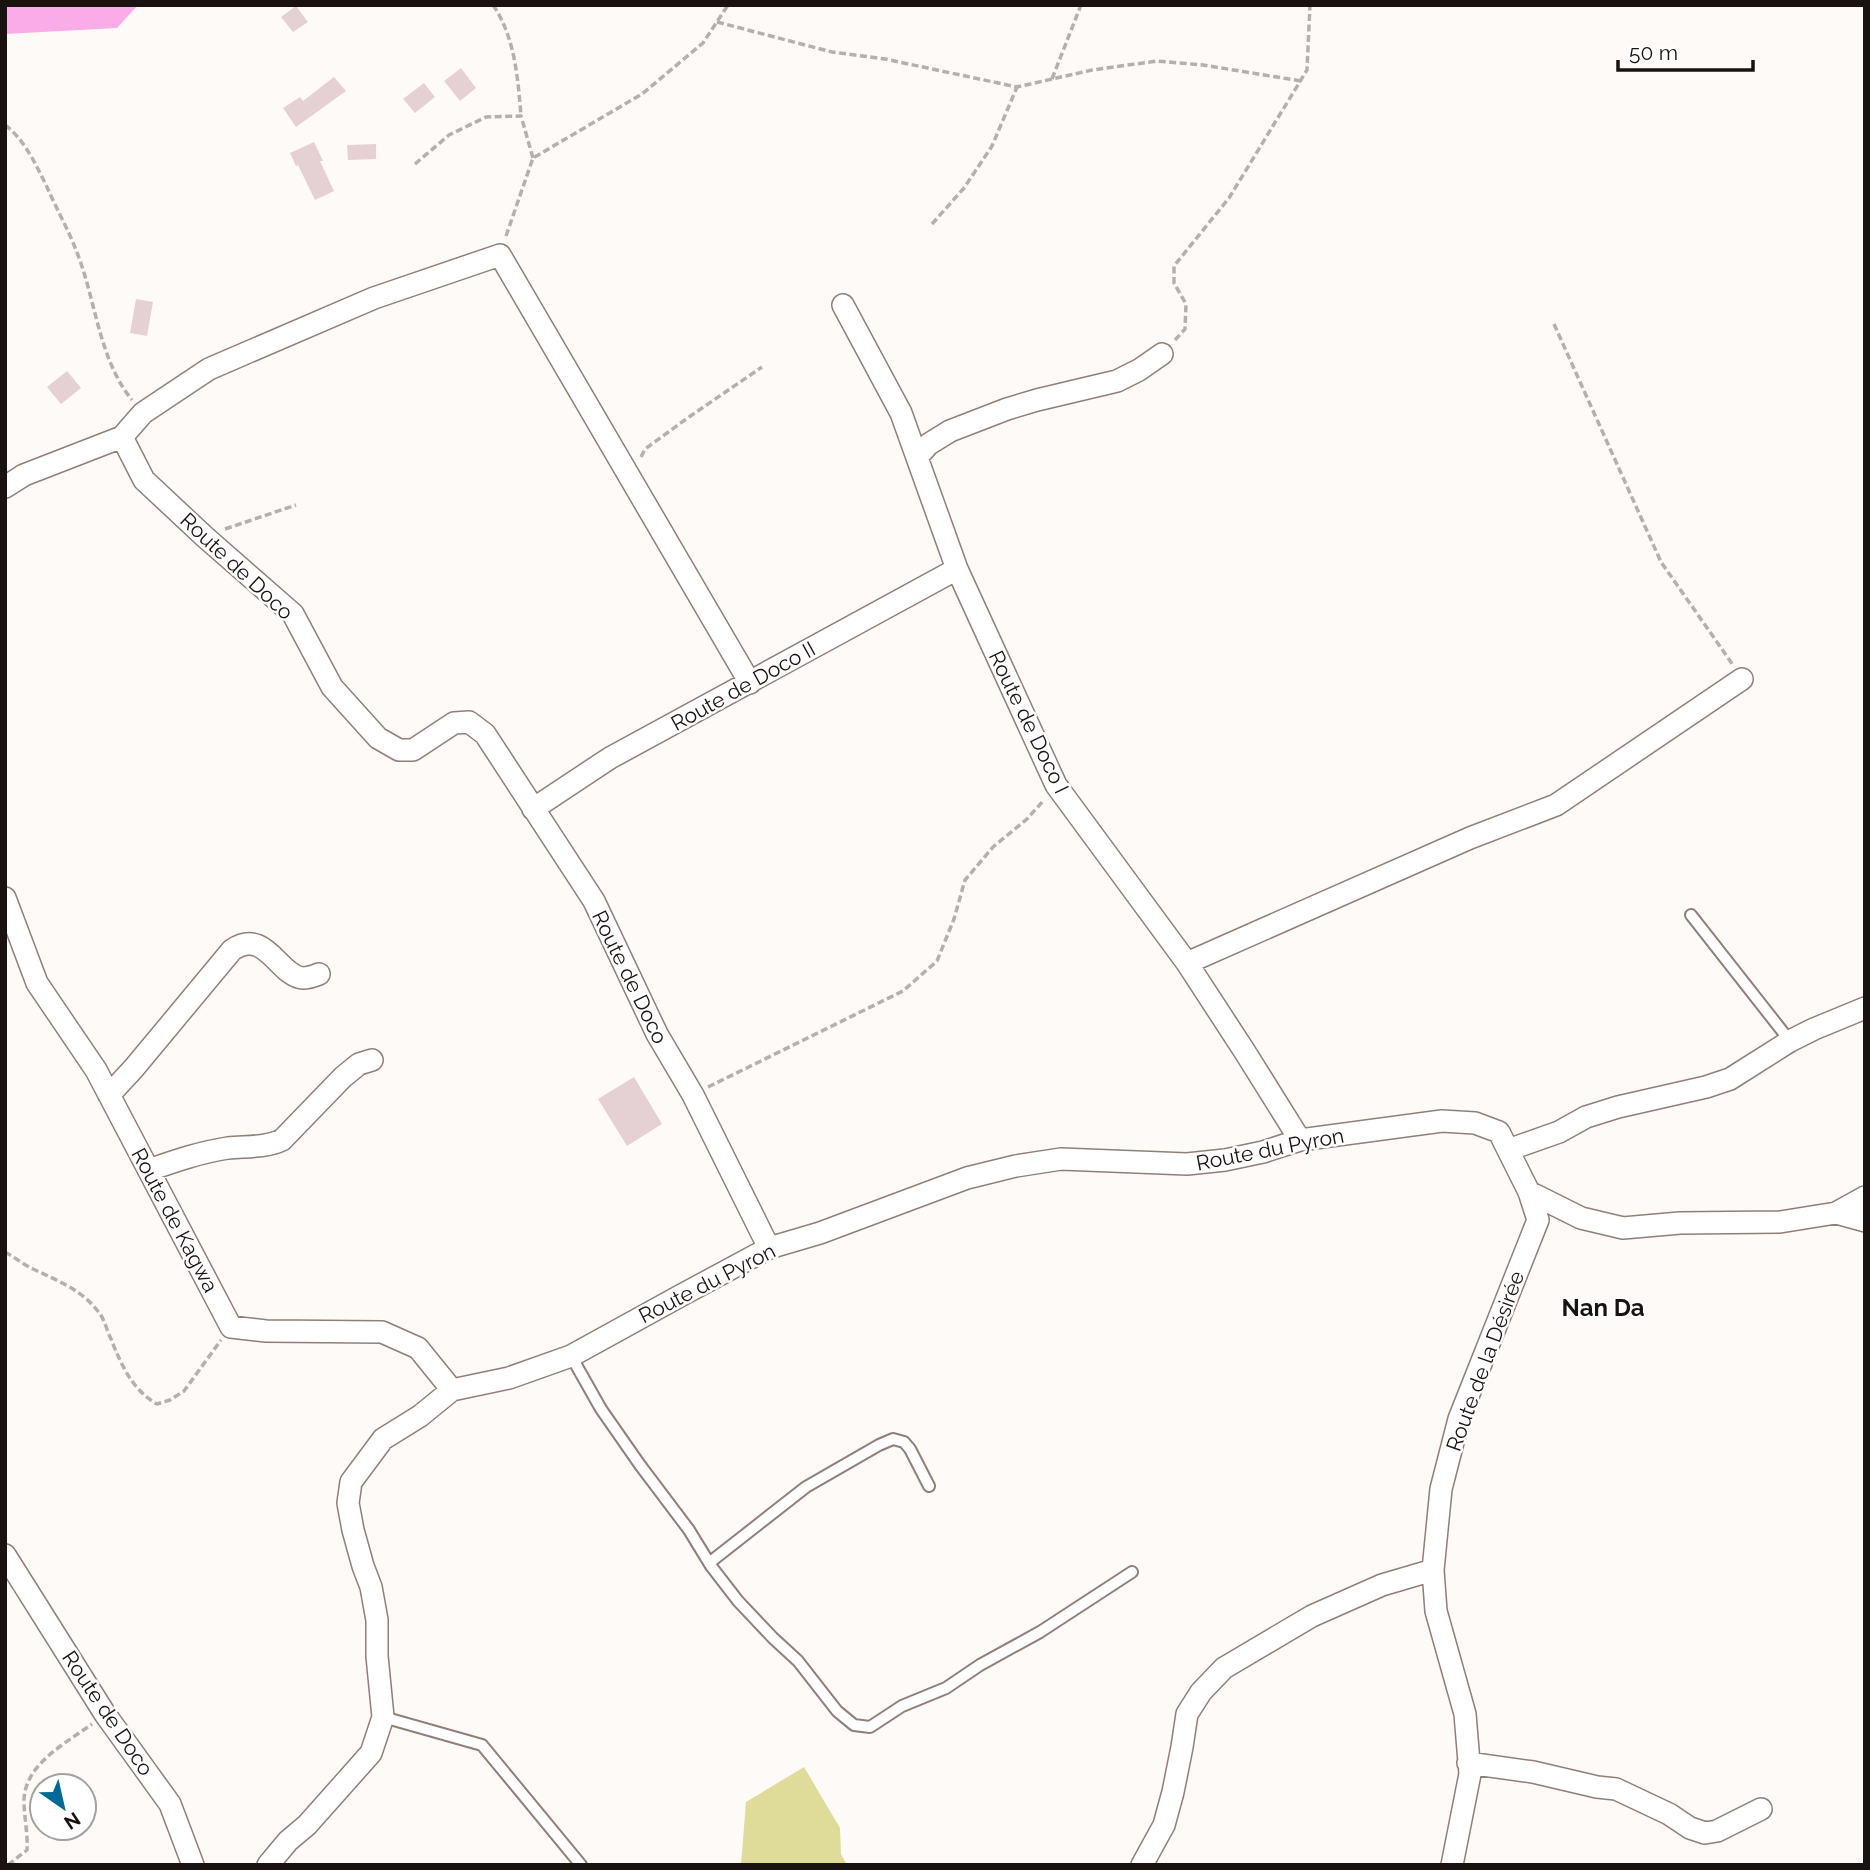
<svg xmlns="http://www.w3.org/2000/svg" width="1870" height="1870" font-family="Raleway,sans-serif">
	<style>
		.green { fill: #dfdb99 }
		.water { fill: #f9ace8 }
		.building { fill: #e5d1d4 }
		.lines { fill: none; stroke-linecap: round; stroke-linejoin: round }
		.service-casing { stroke: #907f79; stroke-width: 14 }
		.minor-casing { stroke: #907f79; stroke-width: 24 }
		.path { stroke: #b5b0ae; stroke-width: 3.5; stroke-dasharray: 7 3.5; stroke-linecap: butt }
		.service { stroke: #fff; stroke-width: 10 }
		.minor { stroke: #fff; stroke-width: 21 }
		.labels { text-anchor: middle; dominant-baseline: central; stroke-width: 5; stroke-linejoin: round; paint-order: stroke }
		.street-label { font-size: 21px; fill: #191210; stroke: #fff }
		.quarter-label { font-size: 24px; font-weight: bold; fill: #191210; stroke: #fff }
	</style>
	<rect width="100%" height="100%" fill="#fefaf8"/>
	<path class="green" d="M804,1767L840,1828L841,1854L847,1865H741L746,1802Z"/>
	<path class="water" d="M5,5H138L117,28L5,34Z"/>
	<path class="building" d="M296,6L308,22L293,32L281,17Z
		M461,68L476,88L460,101L444,81Z
		M334,77L346,91L296,127L283,108L300,97L303,101Z
		M424,83L435,97L415,113L403,99Z
		M314,142L323,161H320L334,191L315,200L298,165L296,166L290,153Z
		M376,144V159L348,160L347,145Z
		M136,299L153,302L147,336L130,333Z
		M67,371L81,388L61,404L47,387Z
		M634,1077L662,1124L627,1146L598,1099Z"/>
	<g class="lines">
		<g class="service-casing">
			<path id="service" d="M1691,915L1790,1041
				M571,1356L601,1409L640,1465L689,1530L711,1566L738,1601L773,1638L798,1661L837,1711L854,1725L870,1727L902,1706L946,1688L980,1665L1040,1632L1132,1572
				M709,1563L806,1487L879,1445L893,1439L904,1442L910,1449L929,1486
				M383,1717L482,1745L581,1865"/>
		</g>
		<g class="minor-casing">
			<path id="minor" d="M843,305L901,413L957,569L1056,785L1187,963L1245,1052L1300,1140
				M122,437L144,480L205,537L293,614L332,687L378,738L399,750H413L454,723L469,722L485,734L594,901L657,1034L693,1095L769,1248
				M917,457L929,444L950,431L1007,409L1037,400L1117,381L1139,370L1162,354
				M5,487L24,475L122,437L143,413L209,369L374,298L500,255L750,683
				M533,809L610,758L957,569
				M5,898L37,983L96,1070L231,1327L266,1331L382,1332L418,1348L452,1390
				M1187,963L1470,838L1556,805L1742,679
				M109,1095L134,1068L232,950C266,927 278,976 303,978C309,978 314,976 319,974
				M1508,1150L1559,1132L1586,1117L1618,1107L1706,1087L1730,1079L1790,1041L1814,1029L1865,1008
				M149,1170C175,1161 201,1152 228,1148C246,1146 265,1148 282,1140L343,1077L359,1064L372,1060
				M1529,1192L1581,1218L1623,1228L1680,1223L1780,1222L1836,1213L1865,1221
				M1836,1213L1865,1197
				M5,1555L105,1714L170,1804L193,1865
				M1468,1763L1533,1772L1597,1787L1616,1789L1669,1814L1690,1828L1705,1833L1717,1831L1761,1809
				M268,1865L288,1841L307,1825L371,1753L383,1717L377,1656V1620L371,1587L363,1566L353,1530L348,1503L351,1482L383,1439L420,1416L452,1390L509,1378L571,1356L680,1296L769,1248L820,1233L967,1178L1016,1166L1061,1159L1187,1164L1225,1160L1263,1152L1300,1140L1442,1121L1475,1123L1499,1132L1529,1192L1538,1220L1459,1419L1441,1489L1433,1570L1436,1611L1465,1714L1470,1774L1452,1865
				M1142,1865L1164,1825L1173,1792L1182,1747L1187,1714L1201,1692L1224,1668L1312,1616L1382,1585L1433,1570"/>
		</g>
		<path class="path" d="M493,5C515,37 518,79 521,116
			M717,22L832,52L885,59L1017,87L1092,70L1157,61L1203,65L1301,81
			M1052,79L1081,5
			M5,125C25,140 36,165 47,187C56,208 68,229 76,250C96,299 98,358 132,400
			M415,164L449,135L486,117L521,116L533,158
			M932,224L964,188L992,146L1017,87
			M506,236L533,158L642,94L703,43L728,5
			M1554,324L1661,562L1733,665
			M1175,340L1185,329L1186,304L1174,283V266L1229,198L1307,70L1310,5
			M641,457L645,449L689,417L762,367
			M225,529L296,505
			M708,1087L903,991L937,961L954,919L965,880L993,847L1027,819L1044,800
			M5,1252C14,1257 23,1264 33,1269C58,1281 83,1290 100,1314C105,1321 107,1331 111,1339C121,1364 132,1390 157,1404L170,1400L184,1391L221,1340
			M8,1865L27,1850C28,1833 24,1817 24,1800C25,1764 66,1743 92,1724"/>
		<use href="#service" class="service"/>
		<use href="#minor" class="minor"/>
	</g>
	<g class="labels">
		<g class="street-label">
			<text transform="translate(237 566) rotate(43)">Route de Doco</text>
			<text transform="translate(743 686) rotate(-29)">Route de Doco II</text>
			<text transform="translate(1029 722) rotate(64)">Route de Doco I</text>
			<text transform="translate(630 977) rotate(64)">Route de Doco</text>
			<text transform="translate(1270 1149) rotate(-11)">Route du Pyron</text>
			<text transform="translate(175 1220) rotate(62)">Route de Kagwa</text>
			<text transform="translate(707 1283) rotate(-27)">Route du Pyron</text>
			<text transform="translate(1485 1361) rotate(-70)">Route de la Désirée</text>
			<text transform="translate(108 1713) rotate(56)">Route de Doco</text>
		</g>
		<g class="quarter-label">
			<text x="1603" y="1307">Nan Da</text>
		</g>
	</g>
	<rect width="1870" height="1870" fill="none" stroke="#191210" stroke-width="14"/>
	<g transform="translate(63 1807) rotate(146)"><circle r="33" fill="#ffffff" stroke="#a3a09f" stroke-width="2"/>
	<path d="M0-5L12 26L0 18L-12 26Z" fill="#006996"/>
	<text y="-10" font-size="19" font-weight="bold" text-anchor="middle" fill="#191210">N</text>
	</g>
	<path d="M1618 60v10h135v-10" fill="none" stroke="#191210" stroke-width="3.5"/>
	<text x="1629" y="60" font-size="21" fill="#191210" stroke="#ffffff" stroke-width="5" paint-order="stroke">50 m</text>
</svg>
